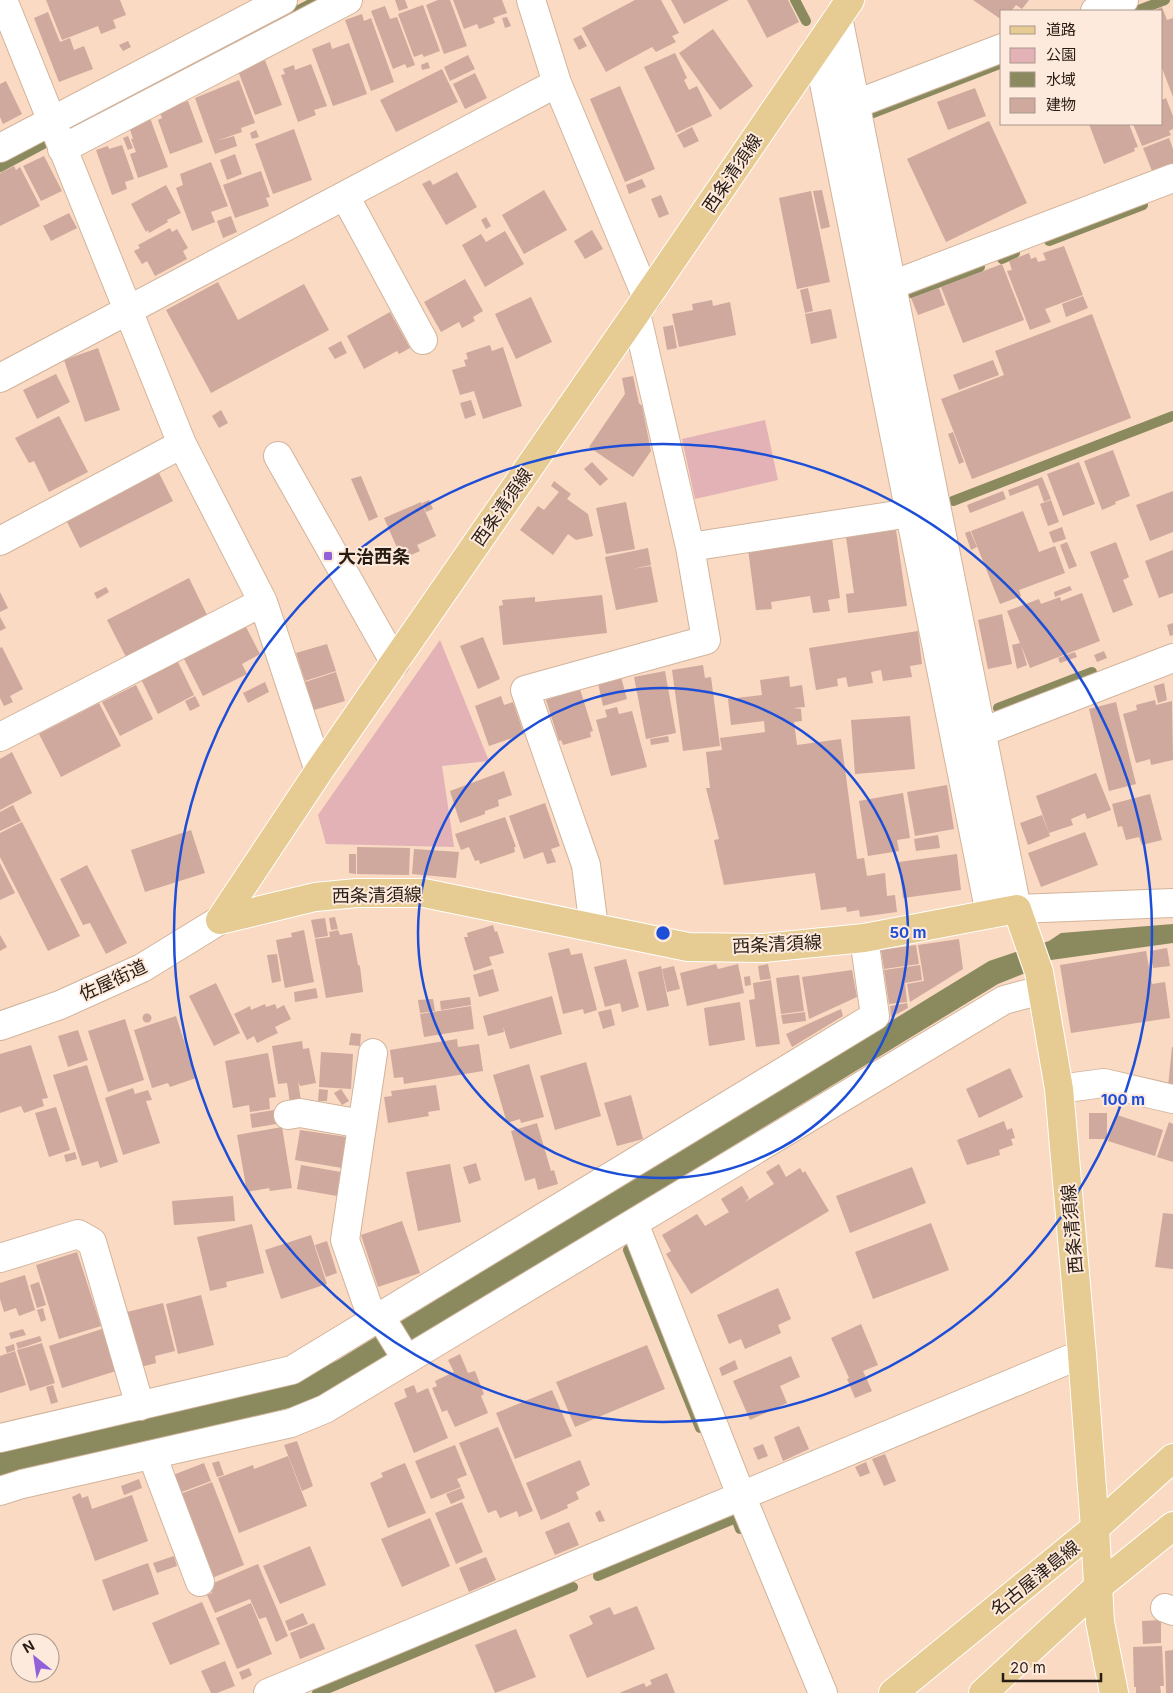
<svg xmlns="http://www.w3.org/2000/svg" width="1173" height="1693" font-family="Inter,'Noto Sans JP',sans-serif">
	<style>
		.green { fill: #e3b2b7 }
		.water { fill: #8b8a5f }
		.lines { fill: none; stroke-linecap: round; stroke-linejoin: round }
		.stream { stroke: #8b8a5f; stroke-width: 10 }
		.building { fill: #cfa89e }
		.minor-casing { stroke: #d2b49c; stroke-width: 30 }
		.major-casing { stroke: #fff; stroke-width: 30 }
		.minor { stroke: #fff; stroke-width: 28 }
		.major { stroke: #e6cb92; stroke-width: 28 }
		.ring { fill: none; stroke: #1d4ed8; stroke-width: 2.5 }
		.poi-dot { fill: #9260d9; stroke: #feeadc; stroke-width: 2 }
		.labels { text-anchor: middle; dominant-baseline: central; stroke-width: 4; stroke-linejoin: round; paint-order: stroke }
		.street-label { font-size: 18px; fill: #281d14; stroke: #feeadc }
		.poi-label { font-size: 18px; font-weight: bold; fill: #281d14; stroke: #feeadc; text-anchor: start }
		.centre { fill: #1d4ed8; stroke: #feeadc; stroke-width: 2.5 }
		.ring-label { font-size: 15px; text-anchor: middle; font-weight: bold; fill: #1d4ed8; stroke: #feeadc; stroke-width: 4; stroke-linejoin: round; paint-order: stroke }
	</style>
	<rect width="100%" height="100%" fill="#fadac2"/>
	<path class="green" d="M765,420L778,480L695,499L682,439Z
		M440,640L489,761L442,766L454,847L326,844L318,815Z"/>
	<path class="water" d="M1173,924V943L1051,960L1023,974L998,984L388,1357L309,1403L0,1480V1452L292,1383L338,1360L989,961L1049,941L1061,933Z"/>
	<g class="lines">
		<path class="stream" d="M795,0L806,21
			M1136,11L1165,0
			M232,45L318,0
			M873,113L1002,63
			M0,167L45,143
			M1049,241L1143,205
			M1002,259L1015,253
			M911,293L980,267
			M953,501L1173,416
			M998,708L1092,672
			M628,1250L700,1428
			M598,1576L736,1518L740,1529
			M317,1693L573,1587"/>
	</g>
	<path class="building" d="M46,0H120L126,15L113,20L116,28L101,34L98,26L62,40Z
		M395,0H405L408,8L399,11Z
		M438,0H450L467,46L444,54L426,5Z
		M453,0H502L507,13L493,18L495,23L479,29L477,24L464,29Z
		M635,0H661L679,33L672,36L676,42L656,52L652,47L606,72L582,28Z
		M671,0H729L684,24Z
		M747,0H788L799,22L767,38Z
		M973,0H1029L1022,9L1016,5L1011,11H1002V20Z
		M423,5L440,51L424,57L422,54L414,57L398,14Z
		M385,6L390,19L397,17L415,65L407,68L405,64L393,69L371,11Z
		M1162,7L1167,20L1173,18V97L1162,68V11H1153Z
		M48,12L60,42L70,38L74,50L84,46L93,69L59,82L34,18Z
		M362,14L364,21L371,18L394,82L371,91L345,20Z
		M507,17L511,26L505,28L502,18Z
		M713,29L753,86L720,110L679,53Z
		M581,35L587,46L579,50L573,39Z
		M128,41L131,47L123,51L119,45Z
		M330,42L332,49L349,43L367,94L333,106L312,49Z
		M675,53L687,78L684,80L689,90L697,86L712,116L676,133L644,67Z
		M468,55L475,69L450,81L444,67Z
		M265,60L282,105L255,115L238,71Z
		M428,62L430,68L422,70L421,65Z
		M311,64L327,106L314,110L316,115L298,122L281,75L285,74L283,69L294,65L295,70Z
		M442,69L458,102L396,132L380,100Z
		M475,73L487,98L465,109L453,84Z
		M239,80L255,123L241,128L242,132L216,141L234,136L237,146L215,154L195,98Z
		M6,81L22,114L3,124L0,117V84Z
		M620,86L655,169L625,182L590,99Z
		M975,88L986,116L948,130L937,102Z
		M1166,98L1173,116V129L1169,131L1171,135L1142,146L1133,124H1162V100Z
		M188,101L203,142L170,154L158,120L162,118L159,111Z
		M150,118L168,167L138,178L130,154L136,152L131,139H133L129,126Z
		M989,121L1027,203L946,242L907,159Z
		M1089,124H1129L1138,147L1134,148L1135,151L1104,164Z
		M692,127L699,141L684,148L677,135Z
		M294,129L312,180L273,194L255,144Z
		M256,130L259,137L252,139L250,133Z
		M128,136L133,148L128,150L123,138Z
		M1169,138L1173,149V163L1152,171L1143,148Z
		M122,145L134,179L125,182L127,189L112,195L96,150L108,146L109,149Z
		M235,154L242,174L227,180L220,160Z
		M44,156L62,191L41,201L23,166Z
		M211,162L228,206L211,212L215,222L192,231L176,188L183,185L180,174Z
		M14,166L16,170L20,167L40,206L0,226V173Z
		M261,171L270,197L266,198L269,206L235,218L223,185Z
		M457,172L477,207L446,225L422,184L430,180L433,185Z
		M642,179L646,187L629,194L626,185Z
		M166,185L181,213L167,220L168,222L149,233L148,230L146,232L131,204Z
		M544,190L567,230L524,254L502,215Z
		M822,190L830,227L821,229L813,191Z
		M811,191L830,282L797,289L779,198Z
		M661,195L669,214L659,218L651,199Z
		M69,213L77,228L51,241L43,226Z
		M231,216L237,232L223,238L217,221Z
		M486,217L491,226L486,229L481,220Z
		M170,228L172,232L177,229L188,248L183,251L187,259L155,276L147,261L142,264L134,251L140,248L138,245Z
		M592,230L603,249L585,259L574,241Z
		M505,231L524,264L485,287L462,245L481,234L486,242Z
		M1064,246L1083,295L1045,309L1051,322L1030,330L1007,271L1012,270L1009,261L1029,253L1031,259L1036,257L1038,262L1046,260L1043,253Z
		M1002,264L1024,320L963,343L941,287Z
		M465,279L483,311L473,317L475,321L462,328L459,322L441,332L424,302Z
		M218,282L238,320L304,284L329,330L211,393L166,310Z
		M808,288L813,311L805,313L800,290Z
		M939,288L945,305L918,315L911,298Z
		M1083,296L1088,308L1066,317L1062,304Z
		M531,297L552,342L516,359L495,314Z
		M712,300L713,306L730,302L736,335L679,347L672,314L693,310L692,304Z
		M831,309L837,338L811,344L805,314Z
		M390,312L410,348L399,354L397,351L364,369L347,336Z
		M1092,314L1131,418L972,479L941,399L1004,375L995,351Z
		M673,325L677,348L667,350L663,327Z
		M341,341L347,353L335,359L328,348Z
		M490,345L492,351L503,347L522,406L483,419L474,391L460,395L452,370L466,366L464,360L468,359L466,353Z
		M98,348L120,410L85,422L64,360Z
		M993,360L999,375L959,390L953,375Z
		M56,374L70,402L37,419L23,390Z
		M633,376L639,403L642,406L651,451L633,477L589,447L625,394L622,378Z
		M471,400L476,415L465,419L460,403Z
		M221,410L228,423L219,428L212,416Z
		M59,416L88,472L49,492L34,461L29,463L15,438Z
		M953,432L964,462L959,464L948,434Z
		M1113,450L1130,496L1115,502L1116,504L1102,510L1084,461Z
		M592,462L608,479L600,486L584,469Z
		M1079,462L1095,504L1063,516L1047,474Z
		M158,471L173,501L80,548L65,518Z
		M361,476L378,517L369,521L351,479Z
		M1042,477L1051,499L1044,502L1038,485L1010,496L1008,490Z
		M554,481L571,494L567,499L588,514L593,536L576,540L568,534L553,555L520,530L538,506L544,510L559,492L551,486Z
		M1003,491L1006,499L970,513L967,505Z
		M1173,491V532L1150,541L1136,505Z
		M429,500L433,509L426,512L422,503Z
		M1051,500L1059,522L1048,526L1040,504Z
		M421,502L436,536L417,545L420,551L402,559L384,518Z
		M626,502L635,549L606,554L596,508Z
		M1023,511L1039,552L1055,546L1065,573L1019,590L1021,596L1000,604L971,531Z
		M1062,527L1066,539L1053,543L1049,532Z
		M896,530L907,606L848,613L846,594L854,593L846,537Z
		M970,531L977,547L971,550L965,533Z
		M832,538L840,598L828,600L830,611L813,613L810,596L771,602L772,609L756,610L748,549Z
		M1067,542L1077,566L1069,569L1060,545Z
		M1116,542L1129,577L1123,580L1133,605L1113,613L1090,552Z
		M648,548L651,565L632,569L651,566L658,602L616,610L605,557Z
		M1173,550V593L1159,598L1145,561Z
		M189,578L207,615L126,657L107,620Z
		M1070,586L1072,590L1055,597L1054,592Z
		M106,587L109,592L97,599L94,593Z
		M0,592L8,608L0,612Z
		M1082,593L1100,641L1030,668L1021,645L1027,665L1017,669L1012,645L1020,643L1007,611L1039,599L1041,604L1060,597L1061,601Z
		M602,595L607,633L503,645L499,606L503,605L502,600L535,597V602Z
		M1002,614L1012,664L988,669L978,620Z
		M0,617L6,628L0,631Z
		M1173,623V635L1170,636L1167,625Z
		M245,625L260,654L242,664L247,674L203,696L183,657Z
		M918,631L922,664L910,666L912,677L883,681L881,670L871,672L873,683L848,687L846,677L837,679L838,686L816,690L809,648Z
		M483,637L500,679L478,689L460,646Z
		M327,644L336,671L305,681L296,653Z
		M2,647L23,689L10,696L13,702L4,706L0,698V648Z
		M1104,651L1107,658L1097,662L1094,655Z
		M1075,652L1077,657L1060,663L1058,658Z
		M177,660L194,695L158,714L141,679Z
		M703,665L705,678L711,677L720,746L683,751L672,670Z
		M665,671L676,733L646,739L634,677Z
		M336,672L345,701L314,710L305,682Z
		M789,676L790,687L802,685L805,707L793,708L801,709L802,721L794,722L797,745L841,739L857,859L864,858L867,876L885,873L887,896L895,895L897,912L860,917L859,910L847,912L846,907L821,910L815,873L724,885L714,840L719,839L706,788H710L706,752L722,750L720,738L765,732L764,721L731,725L728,699L762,695L760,680Z
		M621,677L627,699L603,706L598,683Z
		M265,682L269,692L248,703L243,693Z
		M1164,683L1167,700L1158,703L1154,686Z
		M136,685L153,719L120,736L102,702Z
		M580,689L593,731L590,732L591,737L563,745L561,740L559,741L546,700Z
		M195,696L200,706L190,711L185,701Z
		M501,696L504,705L513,702L524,734L489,746L475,706Z
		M1155,700L1156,705L1172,701L1173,760L1151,765L1150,759L1136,763L1123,714L1137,710L1136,705Z
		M1116,702L1136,784L1109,791L1089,709Z
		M99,703L121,746L61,777L39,734Z
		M617,707L619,714L632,711L647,767L611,776L596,720L607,717L605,710Z
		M910,716L915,769L855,774L851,720Z
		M668,736L669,742L651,745L650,739Z
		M12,752L32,793L0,810V759Z
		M504,771L512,795L498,800L499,806L485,811V814L460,823L450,791Z
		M1096,773L1111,810L1087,819L1085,813L1071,819L1073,825L1049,833L1036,796Z
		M947,785L954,829L915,836L907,792Z
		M903,793L910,838L897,840L899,851L868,856L859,801Z
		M1150,794L1162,840L1142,845L1139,837L1126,840L1122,826L1118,827L1112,804Z
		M545,803L560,846L551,849L556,862L547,864L543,852L524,859L509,816Z
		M13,805L21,821L0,831V812Z
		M1042,815L1050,836L1028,845L1020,823Z
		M505,817L516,847H514L515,852L480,864L479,860L475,861L469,847L461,850L455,834Z
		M22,822L80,936L48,951L0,857V833Z
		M191,830L205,873L145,892L131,850Z
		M1085,832L1098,865L1041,887L1028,853Z
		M938,835L940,848L916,851L914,839Z
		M357,847L410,848L409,875L357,874Z
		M414,849L459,852L456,878L412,874Z
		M349,854H356V874L349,873Z
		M957,854L961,890L903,898L899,862Z
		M0,863L15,893L0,900Z
		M87,865L127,943L106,954L90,923L83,925L60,879Z
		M335,917L338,929L331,930L329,918Z
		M325,918L328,936L315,938L311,920Z
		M493,925L495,932L497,931L504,953L489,957L492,965L474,971L464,937H468L467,933Z
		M304,930L314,982L285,988L276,940L292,937L291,933Z
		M338,930L340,935L352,933L358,965L360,966L363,992L326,998L315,939L330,937L329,932Z
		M0,935L7,947L0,951Z
		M959,939L963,969L910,1002L907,984L924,981L918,945Z
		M916,945L919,964L884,969L881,950Z
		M569,948L571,955L582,953L597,1010L584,1014L583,1009L563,1014L548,953Z
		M1167,948L1170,966L1153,968L1150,951Z
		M1146,951L1152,984L1165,982L1170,1018L1071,1033L1060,965Z
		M277,954L281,981L272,983L267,955Z
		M626,959L639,1007L622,1012L620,1003L605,1007L594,967Z
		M716,964L718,969L738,964L744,993L687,1006L680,973Z
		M768,964L771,979L760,980L758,966Z
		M920,965L922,980L905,983L907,1002L889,1004L884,970Z
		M661,966L669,1006L647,1011L638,972Z
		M674,966L680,989L667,992L662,969Z
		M493,969L499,991L479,997L473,975Z
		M852,970L857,997L809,1019L802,977Z
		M799,975L804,1011L781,1014L776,978Z
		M750,976L751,985L745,986L744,977Z
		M771,980L780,1044L756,1047L749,1000L755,999L753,983Z
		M216,983L240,1033L214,1046L189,996Z
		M316,988L318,998L295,1002L294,992Z
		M552,996L562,1034L510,1049L503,1026L504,1032L488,1036L483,1016Z
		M470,997L471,1005L441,1010L440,1001Z
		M433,999L435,1011L420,1013L418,1000Z
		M740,1002L745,1040L709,1046L704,1008Z
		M907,1003L908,1008L891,1017L890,1006Z
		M265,1004L266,1007L275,1004L277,1009L284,1005L291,1019L275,1027L278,1033L257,1043L254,1036L247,1040L234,1014L250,1006L251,1010Z
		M471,1006L474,1029L424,1037L420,1014Z
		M611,1009L615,1025L603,1029L598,1012Z
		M841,1009L843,1016L792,1047L786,1034Z
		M805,1012L806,1021L783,1024L781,1015Z
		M142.5 1018a4.5 4.5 0 1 1 9 0a4.5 4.5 0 1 1-9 0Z
		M176,1016L196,1078L170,1087L168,1083L152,1088L134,1030Z
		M125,1019L144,1080L108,1092L88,1031Z
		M78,1030L88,1060L68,1067L58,1036Z
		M351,1033L361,1034L360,1046L349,1045Z
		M457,1039L458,1047L479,1044L483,1071L404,1084L403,1077L394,1078L390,1050Z
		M302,1041L303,1049L309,1048L316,1083L300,1086L298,1081L301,1101L290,1103L287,1083L278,1084L272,1046Z
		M31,1045L48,1098L42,1099L44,1106L24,1113L21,1106L0,1113V1054Z
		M1172,1047H1173V1088L1168,1087Z
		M321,1052L353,1054L351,1089L319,1087Z
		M268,1053L276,1097L269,1098L270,1109L250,1112L249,1105L233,1108L225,1061Z
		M586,1062L601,1116L555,1130L540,1076Z
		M529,1064L544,1117L521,1123L520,1119L507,1123L493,1075Z
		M87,1065L118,1162L100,1168L98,1161L82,1166L53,1075Z
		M1010,1068L1023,1097L979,1118L966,1089Z
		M436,1085L440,1110L428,1112L429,1116L388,1123L384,1097L392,1096L391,1091Z
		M133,1088L135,1094L148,1090L152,1100L146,1101L160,1143L123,1155L105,1098Z
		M319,1089L328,1090L327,1101H318Z
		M341,1089L349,1101L342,1105L334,1093Z
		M631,1095L643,1139L617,1146L604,1103Z
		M56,1107L70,1150L49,1157L35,1113Z
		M280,1109L282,1123L252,1128L250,1114Z
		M1089,1113H1107V1139H1089Z
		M1117,1115L1163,1130L1155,1156L1108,1141Z
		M1004,1121L1007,1130L1012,1128L1015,1138L1011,1139L1013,1145L999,1150L1000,1155L967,1165L957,1140Z
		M1169,1122L1173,1124V1162L1157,1157Z
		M537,1123L551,1171L554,1170L558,1184L538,1190L535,1178L525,1181L511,1131Z
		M282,1127L292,1188L270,1191L269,1188L247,1192L237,1135Z
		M300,1130L347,1137L342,1168L295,1160Z
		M75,1152L77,1159L66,1162L64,1155Z
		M476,1163L481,1180L469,1184L463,1167Z
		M450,1164L461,1222L418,1231L406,1172Z
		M779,1164L786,1177L800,1168L803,1173L805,1171L829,1211L691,1294L666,1254L671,1251L662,1235L697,1214L705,1226L729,1212L721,1199L742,1186L749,1198L745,1202L774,1184L766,1172Z
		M301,1165L341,1172L337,1196L297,1189Z
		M912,1167L926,1203L850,1233L836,1196Z
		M233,1196L235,1221L174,1225L172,1201Z
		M1163,1213L1173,1214V1269L1155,1267Z
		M402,1221L420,1273L378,1287L361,1235Z
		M931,1223L949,1270L873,1299L855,1252Z
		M252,1224L264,1273L226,1282L227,1287L210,1291L197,1237Z
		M311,1235L327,1284L281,1299L265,1250Z
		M327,1241L337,1273L326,1277L315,1245Z
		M77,1252L101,1326L59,1339L36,1265Z
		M25,1275L35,1310L19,1316L16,1308L4,1312L0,1299V1283Z
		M39,1282L46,1305L37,1308L30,1285Z
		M778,1288L791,1319L778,1325L781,1333L745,1349L741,1339L729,1344L717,1315Z
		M201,1295L214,1345L178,1354L166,1304Z
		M163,1303L175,1351L155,1356L156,1363L141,1367L127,1312Z
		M43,1308L46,1320L41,1322L37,1310Z
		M861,1324L878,1365L863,1371L872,1391L855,1398L847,1379L854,1376L849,1378L831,1338Z
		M23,1329L26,1335L11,1339L9,1333Z
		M102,1329L116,1371L62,1388L49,1346Z
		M40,1336L42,1341L18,1349L16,1343Z
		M42,1343L55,1383L30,1391L17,1350Z
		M14,1344L15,1350L7,1353L5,1347Z
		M647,1345L665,1389L575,1427L556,1382Z
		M15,1351L26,1385L0,1393V1356Z
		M460,1354L468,1373L475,1371L484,1394L481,1396L488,1413L455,1427L447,1410L442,1412L432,1388L437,1386L435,1381L454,1372L448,1360Z
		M791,1356L800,1377L780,1386L787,1403L750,1420L733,1381Z
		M735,1360L738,1369L722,1376L719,1368Z
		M53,1385L58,1402L51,1404L46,1387Z
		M414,1385L417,1393L428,1388L448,1438L414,1453L394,1403L407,1397L404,1389Z
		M552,1390L572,1436L515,1459L496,1413Z
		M799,1426L809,1449L783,1461L774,1437Z
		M498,1427L533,1511L519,1517L517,1511L500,1518L496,1510L488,1513L459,1443Z
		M297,1441L313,1486L302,1491L284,1445Z
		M763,1444L768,1456L758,1460L753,1448Z
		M455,1445L467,1475L457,1479L461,1487L431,1499L415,1461Z
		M885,1454L896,1481L884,1486L872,1459Z
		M288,1456L307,1506L239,1533L218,1478L253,1465L254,1469Z
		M580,1460L590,1485L576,1492L579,1499L567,1505L568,1508L541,1520L526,1483Z
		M219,1461L224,1475L217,1477L212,1463Z
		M866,1462L870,1473L860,1477L855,1467Z
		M204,1463L211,1481L179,1493L173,1475Z
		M405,1463L426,1513L388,1528L370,1483L383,1477L381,1473Z
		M139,1479L142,1488L124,1495L121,1486Z
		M212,1482L244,1565L212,1578L180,1494Z
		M461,1488L465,1498L451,1504L446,1494Z
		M80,1493L82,1498L88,1496L92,1509L132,1495L148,1541L95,1561L72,1497Z
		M462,1502L483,1552L456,1564L435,1513Z
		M600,1510L605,1521L599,1522L595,1513Z
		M430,1518L450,1566L402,1587L381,1539Z
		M569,1522L579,1545L555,1555L545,1532Z
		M310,1546L326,1585L280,1604L263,1566Z
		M174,1556L177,1566L157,1573L153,1563Z
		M486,1557L496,1580L469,1592L459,1568Z
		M148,1563L159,1594L113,1611L102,1580Z
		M258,1564L288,1636L276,1642L266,1617L259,1619L250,1599L215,1613L207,1595L212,1593L209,1585Z
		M202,1602L220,1644L170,1665L152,1623Z
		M251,1603L272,1654L237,1669L216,1618Z
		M637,1606L655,1649L587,1678L569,1635L593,1624L589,1616L610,1607L614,1615Z
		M303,1613L308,1624L289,1631L285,1621Z
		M1161,1620V1643L1143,1644L1142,1621Z
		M314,1623L325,1649L300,1659L290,1633Z
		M516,1629L536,1677L495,1693L475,1645Z
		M1162,1646L1164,1686H1160L1161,1693H1136V1687H1134L1133,1647Z
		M1173,1650V1693H1166L1165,1651Z
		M225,1661L235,1686L217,1693H211L201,1671Z
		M249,1668L252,1675L242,1680L239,1672Z
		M667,1673L675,1693H619L644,1683L646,1687L652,1684L650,1680Z"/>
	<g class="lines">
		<g class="minor-casing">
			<path id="minor" d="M3,0L182,444L263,602L319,771
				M531,0L557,83L647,298
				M1095,11L1124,0
				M838,17L1017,909L1173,903
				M817,48L990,914
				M856,104L1002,48
				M0,148L283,0
				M62,149L348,0
				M345,196L423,340
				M892,285L1173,178
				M0,378L557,83
				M278,456L395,663
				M0,541L182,444
				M690,547L910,513
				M982,732L1173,658
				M0,737L263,602
				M594,928L586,865L525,690L706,640L690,547L636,313
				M0,1026L60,1005L142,968L220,920
				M1059,1089L1104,1083L1173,1099
				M288,1115L300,1113L362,1124
				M634,1223L741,1495L823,1693
				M0,1258L78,1234L92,1242L140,1406
				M380,1316L407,1360
				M373,1321L345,1240L373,1053
				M0,1438L292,1370L875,1016L864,938
				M152,1455L200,1582
				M0,1491L22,1484L291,1423L325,1409L1004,1000L1042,990
				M1165,1608L1173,1611
				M268,1693L1082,1354"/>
		</g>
		<g class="major-casing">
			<path id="major" d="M220,920L315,897L357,893H424L688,947L763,948L864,938L1017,909L1039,972L1059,1089L1082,1354L1095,1528L1100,1622L1114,1693
				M220,920L319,771L636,313L850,0
				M893,1693L1095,1528L1173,1458
				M983,1693L1099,1586L1173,1526"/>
		</g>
		<use href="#minor" class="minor"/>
		<use href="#major" class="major"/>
	</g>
	<g class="ring">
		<circle cx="663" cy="933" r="245"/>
		<circle cx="663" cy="933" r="489"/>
	</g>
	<rect class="poi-dot" x="323" y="551" width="10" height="10" rx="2.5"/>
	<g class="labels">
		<g class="street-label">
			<text transform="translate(732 173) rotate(-56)">西条清須線</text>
			<text transform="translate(502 507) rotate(-55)">西条清須線</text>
			<text transform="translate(377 895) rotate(-1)">西条清須線</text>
			<text transform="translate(777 944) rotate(-3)">西条清須線</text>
			<text transform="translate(113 980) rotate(-25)">佐屋街道</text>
			<text transform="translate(1072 1229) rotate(-95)">西条清須線</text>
			<text transform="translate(1035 1578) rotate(-39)">名古屋津島線</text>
		</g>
		<g class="poi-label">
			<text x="338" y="556">大治西条</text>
		</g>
	</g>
	<circle cx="663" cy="933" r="8" class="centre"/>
	<g class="ring-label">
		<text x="908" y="938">50 m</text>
		<text x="1123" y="1105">100 m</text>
	</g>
	<rect x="1000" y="10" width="162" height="115" fill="#feeadc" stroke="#a8988c"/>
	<rect x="1010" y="26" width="25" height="8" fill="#e6cb92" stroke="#a8988c"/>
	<text x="1046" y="35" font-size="15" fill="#281d14">道路</text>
	<rect x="1010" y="48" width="25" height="15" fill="#e3b2b7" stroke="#a8988c"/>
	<text x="1046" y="60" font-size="15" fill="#281d14">公園</text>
	<rect x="1010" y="72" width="25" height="15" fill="#8b8a5f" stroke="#a8988c"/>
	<text x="1046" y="85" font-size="15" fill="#281d14">水域</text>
	<rect x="1010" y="98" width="25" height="15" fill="#cfa89e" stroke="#a8988c"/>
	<text x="1046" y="110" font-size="15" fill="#281d14">建物</text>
	<g transform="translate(35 1658) rotate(330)"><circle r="24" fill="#feeadc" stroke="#a8988c"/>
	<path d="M0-4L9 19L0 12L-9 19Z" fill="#9260d9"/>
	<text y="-8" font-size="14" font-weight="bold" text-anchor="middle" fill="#281d14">N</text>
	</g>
	<path d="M1003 1673v8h98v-8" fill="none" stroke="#281d14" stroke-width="2.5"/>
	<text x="1010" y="1673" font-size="15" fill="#281d14" stroke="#feeadc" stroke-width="4" paint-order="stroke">20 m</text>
</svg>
